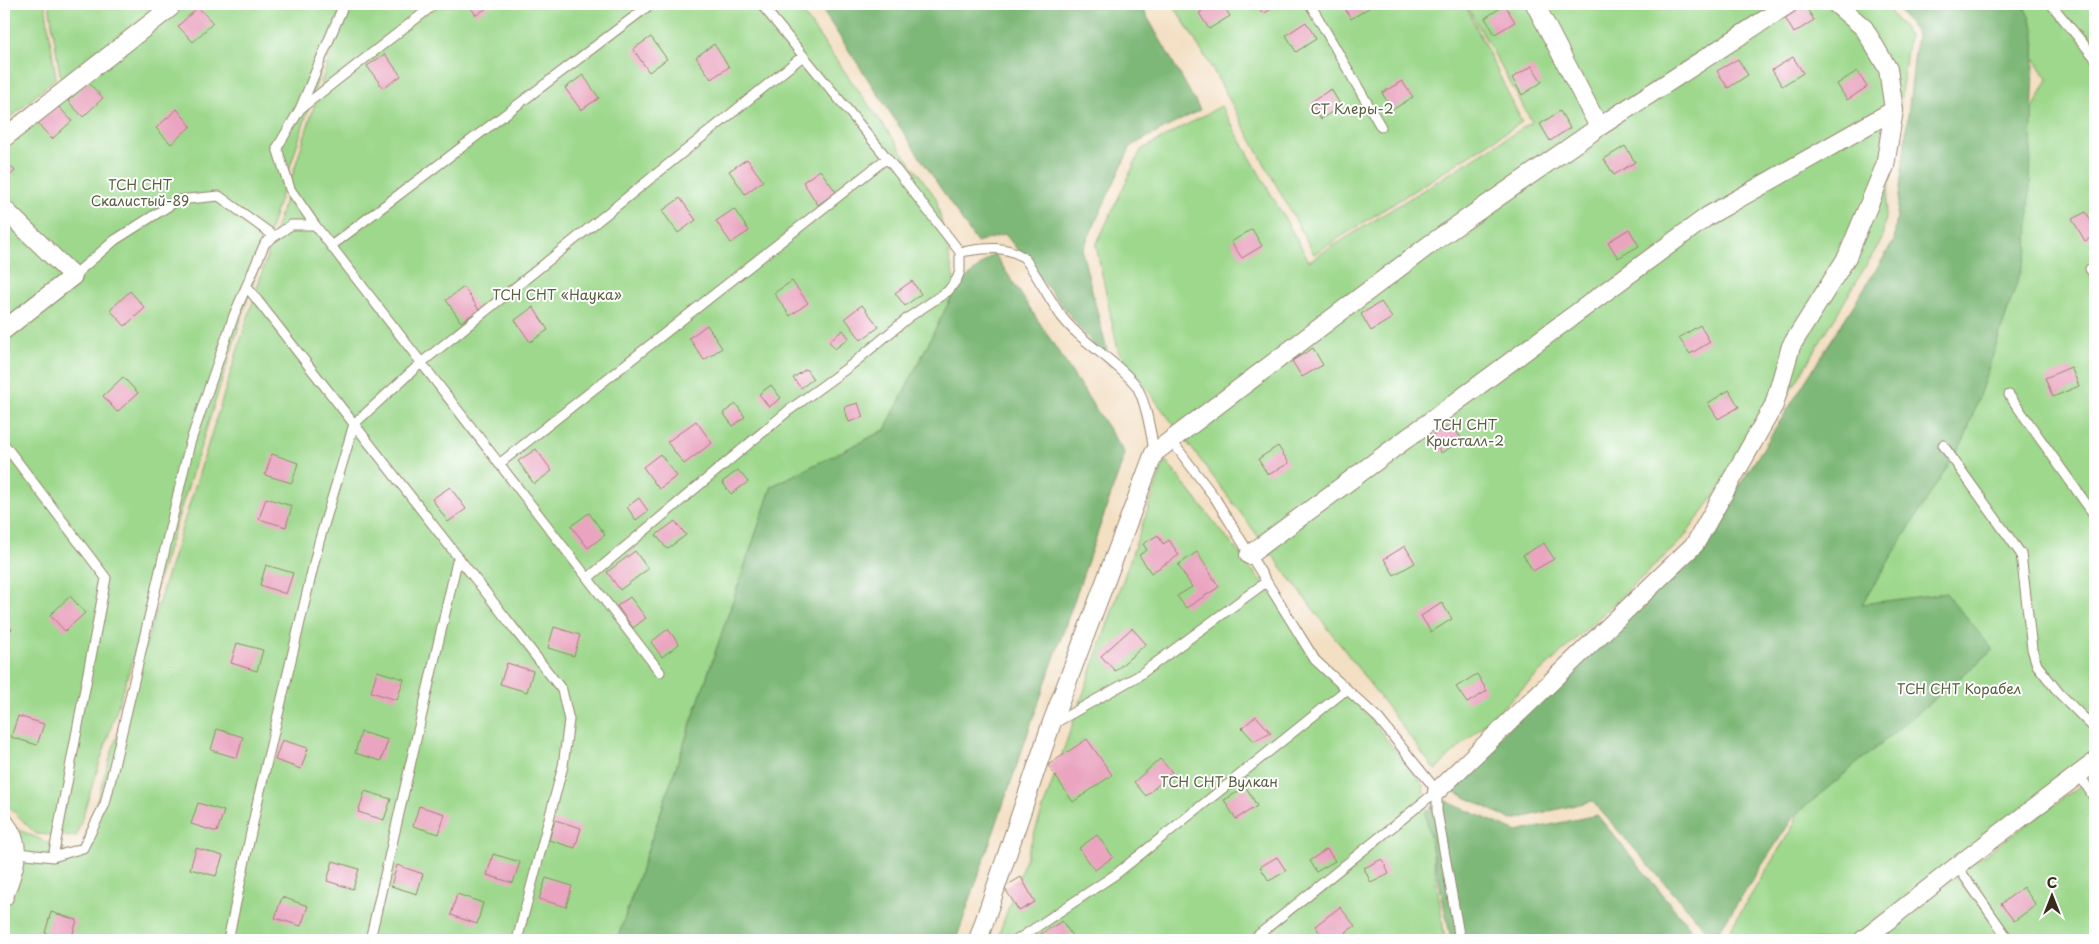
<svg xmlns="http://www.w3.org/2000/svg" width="2099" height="944" font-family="'Playpen Sans',sans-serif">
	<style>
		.green { fill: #9dd88c; stroke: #6c8155 }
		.forest { fill: #7eb878; stroke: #5c714b }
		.building { fill: #eaa4c0 }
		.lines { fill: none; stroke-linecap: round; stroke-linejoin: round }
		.service-casing { stroke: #978470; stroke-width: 11 }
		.minor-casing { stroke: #978470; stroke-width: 20 }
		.service { stroke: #fff; stroke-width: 9 }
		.minor { stroke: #fff; stroke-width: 18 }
		.labels { text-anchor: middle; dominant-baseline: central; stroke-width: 4; stroke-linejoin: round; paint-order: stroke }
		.park-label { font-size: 14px; fill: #585e3f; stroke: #fff }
	</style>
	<rect width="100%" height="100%" fill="#fff"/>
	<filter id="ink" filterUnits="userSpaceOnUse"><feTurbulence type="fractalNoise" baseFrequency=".02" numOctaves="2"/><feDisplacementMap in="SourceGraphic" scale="10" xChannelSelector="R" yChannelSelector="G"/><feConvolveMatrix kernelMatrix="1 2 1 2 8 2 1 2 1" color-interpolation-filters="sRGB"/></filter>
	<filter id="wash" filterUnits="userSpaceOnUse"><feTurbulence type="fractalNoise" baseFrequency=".0096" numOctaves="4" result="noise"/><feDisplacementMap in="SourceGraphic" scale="20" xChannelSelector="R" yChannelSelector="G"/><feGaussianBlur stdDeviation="1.12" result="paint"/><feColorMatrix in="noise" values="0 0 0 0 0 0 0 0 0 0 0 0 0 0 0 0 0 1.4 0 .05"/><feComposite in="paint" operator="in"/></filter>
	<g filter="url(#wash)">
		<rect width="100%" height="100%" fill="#f3dfc2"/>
		<path class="green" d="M4,4H45L56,78L4,123Z
			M49,4H342L76,837L36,834L4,802L6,741L4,738V127L61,81Z
			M346,4H796L936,198L956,288L885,430L772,486L617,940H4V823L79,857Z
			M1173,4H1465L1522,122L1314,254L1213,70Z
			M1466,4H1884L1909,35L1882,239L1790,392L1682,540L1435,770L1118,351L1096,245L1141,150L1221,106L1309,261L1532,122Z
			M1999,4H2095V756L1849,940H1734L1728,933L1795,823L1869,435L2048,79Z
			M1165,460L1423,785L1445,940H997Z
			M2095,775V940H1867Z"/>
		<path class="forest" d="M818,4H1140L1200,110L1131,146L1082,251L1111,367L1005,234L977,243Z
			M1894,4H2023L2035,30L2028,250L1965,438L1862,604L1946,593L1993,650L1794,816L1714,939L1592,801L1512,820L1447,788L1714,526L1894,241L1917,34Z
			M994,253L1125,454L956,940H617L772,486L885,430L956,288Z
			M1441,799L1517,832L1597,815L1700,940H1451L1425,813Z"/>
		<g id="blocks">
			<path class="building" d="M468,4H493L476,15Z
				M1213,4H1222L1230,16L1209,29L1199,13Z
				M1257,4H1280L1263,14Z
				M1342,4H1370L1372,6L1351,19Z
				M1804,4L1814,20L1794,33L1784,16Z
				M1505,5L1515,22L1495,34L1485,18Z
				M198,7L213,23L193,42L178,26Z
				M1306,22L1316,39L1296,52L1286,35Z
				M651,37L667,59L649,72L633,49Z
				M714,44L729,67L711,79L696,57Z
				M385,54L401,76L383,88L367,66Z
				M1793,57L1803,73L1782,86L1772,70Z
				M1738,59L1748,75L1728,88L1717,71Z
				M1532,66L1542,82L1522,95L1512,78Z
				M1857,71L1867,87L1847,100L1837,84Z
				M583,75L599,98L581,110L565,88Z
				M1402,81L1413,97L1392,110L1382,93Z
				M88,82L103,98L83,117L68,101Z
				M1331,89L1341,106L1321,119L1311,102Z
				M57,105L72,121L52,139L37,123Z
				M177,109L191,126L171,144L156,128Z
				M1560,111L1570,128L1550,141L1540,124Z
				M1625,146L1635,162L1614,175L1604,159Z
				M4,158L15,171L4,181Z
				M747,159L763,181L745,194L729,171Z
				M820,170L836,192L818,205L803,182Z
				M680,198L696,220L678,233L662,211Z
				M734,209L749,231L731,243L716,221Z
				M2086,212L2095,228V236L2085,241L2072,219Z
				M1252,229L1262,246L1242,258L1231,242Z
				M1629,229L1639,246L1618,258L1608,242Z
				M792,281L808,303L790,316L774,293Z
				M912,281L921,294L905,306L895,293Z
				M464,287L479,310L461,322L446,300Z
				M130,291L145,308L125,326L110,310Z
				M1381,302L1392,318L1371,331L1361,314Z
				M862,305L879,327L861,340L845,318Z
				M533,307L548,330L530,342L515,320Z
				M707,325L722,348L704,360L689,338Z
				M1700,325L1710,342L1690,354L1679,338Z
				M843,330L849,338L835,349L829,341Z
				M1313,348L1323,365L1302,377L1292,361Z
				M2071,367L2079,386L2053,397L2045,378Z
				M806,369L813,379L801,388L793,378Z
				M123,377L138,393L117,412L103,396Z
				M771,385L781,398L769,407L759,394Z
				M1729,390L1739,407L1718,419L1708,403Z
				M858,403L863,417L849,422L844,407Z
				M736,404L745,417L733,426L723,413Z
				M696,421L712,443L684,464L667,442Z
				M1452,424L1462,440L1441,453L1431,436Z
				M1278,446L1289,463L1268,475L1258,459Z
				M536,449L552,471L534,484L518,461Z
				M272,454L298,463L292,483L265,475Z
				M660,454L677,476L659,489L643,467Z
				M738,470L748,482L731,494L722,482Z
				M450,487L466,509L448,522L432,499Z
				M266,498L292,506L286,527L259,519Z
				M639,498L648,511L636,520L627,507Z
				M589,513L605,535L588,548L571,526Z
				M675,521L686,535L667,549L656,535Z
				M1158,535L1163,544L1169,540L1179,555L1151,573L1139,555L1147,550L1143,544Z
				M1544,543L1554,559L1533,571L1523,555Z
				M1405,546L1415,563L1394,575L1384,559Z
				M635,551L648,569L620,590L607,572Z
				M1197,552L1219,587L1186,608L1177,596L1192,587L1178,565Z
				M266,565L293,573L286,594L260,585Z
				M70,596L85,613L65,631L50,615Z
				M630,597L646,618L633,628L617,606Z
				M1442,603L1452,619L1431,632L1421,616Z
				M4,620L12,629L4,637Z
				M554,627L580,635L574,656L548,648Z
				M1132,628L1146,644L1115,671L1101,656Z
				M668,629L679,644L662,657L651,642Z
				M237,643L263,650L257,671L231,663Z
				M507,663L533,671L527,692L500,684Z
				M377,671L404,679L397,700L371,692Z
				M1477,674L1487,691L1467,703L1456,687Z
				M18,716L44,724L37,745L11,737Z
				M1256,716L1271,733L1254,741L1242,728Z
				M217,729L243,737L237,758L211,750Z
				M361,732L388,740L381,761L355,753Z
				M1087,739L1112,775L1073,802L1048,765Z
				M282,740L308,748L301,769L275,760Z
				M1160,759L1172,772L1146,796L1134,782Z
				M1246,787L1257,806L1236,819L1224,800Z
				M365,791L391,799L384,820L358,812Z
				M198,803L224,811L217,832L191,824Z
				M419,806L445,814L439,834L413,826Z
				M555,820L581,828L575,848L549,840Z
				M1097,835L1113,857L1095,870L1079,848Z
				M196,848L223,856L216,876L190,869Z
				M1327,849L1335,861L1316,872L1309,861Z
				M493,854L520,862L513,883L487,875Z
				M1277,857L1286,871L1269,881L1260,867Z
				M1382,859L1389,874L1371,883L1364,868Z
				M333,861L359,869L353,889L327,881Z
				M397,865L423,874L417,894L391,886Z
				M1021,877L1035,902L1019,911L1004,887Z
				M546,878L572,886L566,907L539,899Z
				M2023,887L2036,905L2014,921L2001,904Z
				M457,894L483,903L477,924L451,915Z
				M282,897L308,906L301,926L275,918Z
				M1340,907L1355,926L1346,932L1352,940H1325L1315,926Z
				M51,912L77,920L71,940L45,933Z
				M1062,921L1075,940H1031Z"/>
		</g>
	</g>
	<g filter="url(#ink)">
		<use href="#blocks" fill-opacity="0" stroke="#978470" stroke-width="1"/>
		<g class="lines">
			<g class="service-casing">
				<path id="service" d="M1310,4L1381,127
					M2051,4L2095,58
					M300,109L435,4
					M315,225L290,189L277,148L300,109L344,4
					M331,246L651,4
					M960,252C983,249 1002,244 1023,257C1029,261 1054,307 1062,317C1082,343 1114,359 1135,384C1145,397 1152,436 1154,453
					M2090,269L2095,276
					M73,276L115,240L178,200L219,196L274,236
					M247,287L562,690L569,720L563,766L517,940
					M2009,395L2095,516
					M1171,440L1215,498L1315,660L1378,718L1437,791V811L1460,940
					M4,444L106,578L53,857
					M1943,445L2021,554L2032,649L2037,665L2059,693L2095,729
					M499,464L887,158
					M588,578L788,411L850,366L909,317L948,291L957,279L960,271V252L887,158L761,4
					M1053,724L1138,676L1266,582
					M2079,774L2095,799
					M18,853L53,857L83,848L105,804L190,443L234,315L265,243L291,225H315L660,672
					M1957,866L2009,940
					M228,940L259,795L319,542L354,424L421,363L803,56
					M370,940L458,557
					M1017,940L1116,874L1347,689
					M1252,940L1437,791"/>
			</g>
			<g class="minor-casing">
				<path id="minor" d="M1535,4L1599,127
					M4,138L170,8L167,4
					M4,209L73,276L4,330
					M1249,555L1708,216L1894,110
					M1437,791L1695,544L1774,405L1791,346L1847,257L1885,166L1894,110L1888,69L1864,28L1836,4
					M4,822C26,849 13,869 4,897
					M978,940L1051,725L1154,453L1429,245L1599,127L1789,4
					M1863,940L1957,866L2095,762"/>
			</g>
			<use href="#service" class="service"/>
			<use href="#minor" class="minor"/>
		</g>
	</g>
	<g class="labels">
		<g class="park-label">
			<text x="1352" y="108">СТ Клеры-2</text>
			<text x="140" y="184">ТСН СНТ<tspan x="140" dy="16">Скалистый-89</tspan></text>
			<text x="557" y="294">ТСН СНТ «Наука»</text>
			<text x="1465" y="424">ТСН СНТ<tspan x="1465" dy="16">Кристалл-2</tspan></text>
			<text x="1959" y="688">ТСН СНТ Корабел</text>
			<text x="1219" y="781">ТСН СНТ Вулкан</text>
		</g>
	</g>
	<rect width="2099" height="944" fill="none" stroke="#fff" stroke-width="20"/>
	<g transform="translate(2052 896)" stroke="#ffffff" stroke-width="4" paint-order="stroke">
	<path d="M0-4L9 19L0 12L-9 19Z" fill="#3b2a1e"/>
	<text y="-8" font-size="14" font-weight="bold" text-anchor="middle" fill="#3b2a1e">С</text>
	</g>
</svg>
